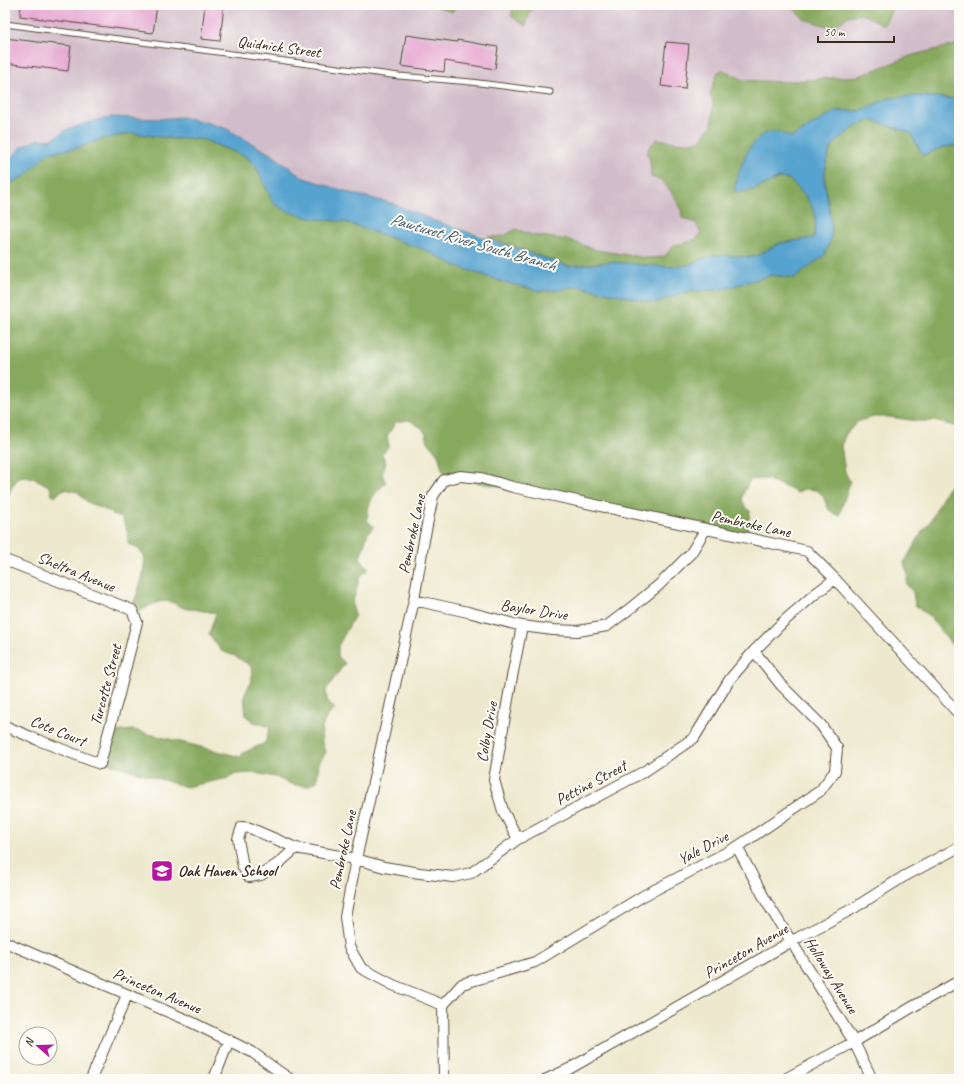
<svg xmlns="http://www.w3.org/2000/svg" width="964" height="1084" font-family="Caveat,sans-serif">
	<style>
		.industrial { fill: #d1bdc9 }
		.forest { fill: #86a95d; stroke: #606a3e }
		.water { fill: #57a3cf; stroke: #496676 }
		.building { fill: #e5a3cf }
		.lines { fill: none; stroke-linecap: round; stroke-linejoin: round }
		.service-casing { stroke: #564738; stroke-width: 7 }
		.minor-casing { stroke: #564738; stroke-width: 12 }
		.service { stroke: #fff; stroke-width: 5 }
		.minor { stroke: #fff; stroke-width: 10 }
		.labels { text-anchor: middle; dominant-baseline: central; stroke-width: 4; stroke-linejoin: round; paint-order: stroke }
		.street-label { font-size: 16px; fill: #3b2a1e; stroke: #fdfcf7 }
		.poi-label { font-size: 16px; font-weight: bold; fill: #3b2a1e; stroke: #fdfcf7; text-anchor: start }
		.water-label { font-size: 17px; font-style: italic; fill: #465a65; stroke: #fdfcf7 }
	</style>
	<rect width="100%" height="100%" fill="#fdfcf7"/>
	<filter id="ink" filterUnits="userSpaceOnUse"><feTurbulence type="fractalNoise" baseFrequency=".025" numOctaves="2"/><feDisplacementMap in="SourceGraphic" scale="8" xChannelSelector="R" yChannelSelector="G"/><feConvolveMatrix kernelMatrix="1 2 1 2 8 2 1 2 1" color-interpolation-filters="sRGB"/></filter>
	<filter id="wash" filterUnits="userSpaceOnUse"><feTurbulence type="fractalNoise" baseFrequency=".012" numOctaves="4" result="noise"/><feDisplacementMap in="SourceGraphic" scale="16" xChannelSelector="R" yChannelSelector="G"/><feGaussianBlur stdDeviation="0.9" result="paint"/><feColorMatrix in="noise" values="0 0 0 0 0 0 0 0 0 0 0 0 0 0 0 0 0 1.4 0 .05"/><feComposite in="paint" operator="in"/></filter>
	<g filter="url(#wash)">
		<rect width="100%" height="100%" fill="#eee9ce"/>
		<path class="industrial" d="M5,5H432L452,12L457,5H485L513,9L526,26L530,12L536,5H790L804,19L835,27L848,16L862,14L884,24L894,5H959V44L913,55L859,76L780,82L744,80L723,70L710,94L713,103L712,125L700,142L681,143L657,139L647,154L650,159L651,177L661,180L670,190L681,208L696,223L701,234L697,239L688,243L674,245L664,257L646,258L596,250L569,240L532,235L516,229L504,236L488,237L437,221L436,223L435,221L391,203L354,194L304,178L274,156L227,129L205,122L182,117L158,119L113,117L97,121L68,129L51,140L38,139L22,147L5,163Z"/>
		<path class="forest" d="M432,5H457L452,12Z
			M485,5H536L530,12L526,26L511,16L513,9Z
			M790,5H894L884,25L862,14L848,16L835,27L826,26L804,19Z
			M959,44V99L918,96L889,98L860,111H836L792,137L771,132L753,190L779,178L789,179C808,199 819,208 814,238L780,243L754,258L714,255L688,265L669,267L611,262L568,266L488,237L504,236L516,229L532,235L569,240L596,250L646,258L664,257L674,245C684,243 694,243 701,234L696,223L682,218L681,208L670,190L661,180L651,177L650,159L647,154L649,147L657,139L681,143L700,141L712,125L713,103L710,94L718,72L723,70L744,80L780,82L859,76L913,55Z
			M871,120L911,133L920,151L924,155L941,148L959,145V427L933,421H917L889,417H873L857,422L846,434L841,445L845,472L850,482L839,516L829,510L823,496L817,490L803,489L798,493L767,479L750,480C743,494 737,499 750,511L747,537L511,488L447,478L442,469L438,454L428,442L426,434L422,428L409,420L396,422L387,436L389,446L382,454L386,463C383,470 380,475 386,482C372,497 369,499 367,520L374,527L368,533L360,558L369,569L360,576L352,605L355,615L338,646V656L345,663L326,690L327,700L335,709C332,712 328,715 326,719C320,727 320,744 326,752L319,763L317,781L307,786L294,785L275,777L255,773L236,774L229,778L186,787L108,763L109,746L112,732L133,730L241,757L243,753L265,743L270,727L254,722L246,716L244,696L252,679L251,666L235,656L221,651L209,634L216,613L192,609C185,610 180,606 174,603C159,597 147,608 134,615L131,610L142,579L145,558L139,549L128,544V534L122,517L112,515L108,511L87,502L78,492L65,489L61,491L55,497L52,495L50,487C41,482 26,471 16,481C13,484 10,491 8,495L5,493V193L9,184L25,176L48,153L77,148L102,139L132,133L174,139L189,138L204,140L247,157L258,170L273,203L310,218L345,222L426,250L456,266L503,282L540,291L560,290L572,287H582L655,303L685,292L723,289L772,275L795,278L832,228C824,175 811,144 871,120Z
			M959,475V654L929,616L915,605L913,592L906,584L908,575L904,563L922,532L930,522L946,490L953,483L955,476Z"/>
		<path class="water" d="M918,96L959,99V145L941,148L924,155L920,151L911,133L871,120L855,127L837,141L830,149L826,165L824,178L832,228L831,240L824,256L795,278L772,275L723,289L685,292L655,303L582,287H572L560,290L540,291L503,282L456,266L425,250L345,222L310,218L286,211L273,203L258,170L247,157L204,140L189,138L175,139L132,133L102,139L77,148L48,153L25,176L9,184L5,193V163L22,147L38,139L51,140L68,129L97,120L113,117L158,119L182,117L205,122L227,129L274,156L304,178L354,194L391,203L435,221V222L436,221L568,266L611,262L669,267L688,265L714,255L754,257L780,243L814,238C820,209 808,198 789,179L779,178L753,190L742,192L734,191C738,173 748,136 770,132C776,131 786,135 792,137L836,111H860L889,98Z"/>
		<g id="blocks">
			<path class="building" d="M21,5H157L153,33L20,16Z
				M205,5H224L220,41L201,39Z
				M406,35L457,42V40L498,47L495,69L445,61L444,72L401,66Z
				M5,38L71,46L68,71L5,63Z
				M666,42L689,44L685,89L661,86Z"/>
		</g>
	</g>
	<g filter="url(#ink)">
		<use href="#blocks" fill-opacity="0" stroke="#564738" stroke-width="1"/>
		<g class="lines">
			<g class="service-casing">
				<path id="service" d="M5,24L399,76L471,82L550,92"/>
			</g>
			<g class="minor-casing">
				<path id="minor" d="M5,560L132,610L137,622L119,694L100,764L38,740L5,726
					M414,600L468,612L522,626L553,630L578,631L607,626L632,607L659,585L691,553L705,530
					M242,827L250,828L296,848L279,863L261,875L249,877L243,867L238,839Z
					M518,839L503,811L494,780L511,682L522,626
					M737,847L766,901L854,1042L872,1079
					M296,848L356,859L384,867L420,873L453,877L471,873L518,839L645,771L694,738L730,679L754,651L783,622L815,594L835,579
					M5,942L185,1019L252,1052L281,1073L290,1079
					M443,1005L393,985L361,968L349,947L345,917L356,859L414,600L424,540L433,496L444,480L460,476L481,478L513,487L807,551L835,579L959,714
					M443,1005L462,984L535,962L643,896L737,847L820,791L835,771L837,748L821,725L781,685L754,651
					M443,1005L444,1079
					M91,1079L127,995
					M214,1079L229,1040
					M547,1079L569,1069L792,941L854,908L903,877L959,847
					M785,1079L854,1042L914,1006L959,981"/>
			</g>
			<use href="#service" class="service"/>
			<use href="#minor" class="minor"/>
		</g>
	</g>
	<defs>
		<g id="school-square" transform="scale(1.15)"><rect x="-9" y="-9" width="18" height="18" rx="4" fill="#b5179e" stroke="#fdfcf7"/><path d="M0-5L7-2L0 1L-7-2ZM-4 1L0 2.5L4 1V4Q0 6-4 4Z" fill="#fff"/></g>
	</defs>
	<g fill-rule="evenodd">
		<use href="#school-square" x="162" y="871"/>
	</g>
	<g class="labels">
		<g class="street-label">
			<text transform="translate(279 47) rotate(8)">Quidnick Street</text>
			<text transform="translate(751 524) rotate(12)">Pembroke Lane</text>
			<text transform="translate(412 534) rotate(-78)">Pembroke Lane</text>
			<text transform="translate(76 572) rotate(22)">Sheltra Avenue</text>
			<text transform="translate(534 610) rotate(9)">Baylor Drive</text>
			<text transform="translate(106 685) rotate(-75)">Turcotte Street</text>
			<text transform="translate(58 731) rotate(22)">Cote Court</text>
			<text transform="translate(487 732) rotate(-80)">Colby Drive</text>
			<text transform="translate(591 783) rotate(-28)">Pettine Street</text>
			<text transform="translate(703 848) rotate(-28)">Yale Drive</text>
			<text transform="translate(343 850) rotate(-78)">Pembroke Lane</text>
			<text transform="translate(746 951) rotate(-30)">Princeton Avenue</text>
			<text transform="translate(831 975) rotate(58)">Holloway Avenue</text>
			<text transform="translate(157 991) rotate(23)">Princeton Avenue</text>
		</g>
		<g class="poi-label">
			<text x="178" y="871">Oak Haven School</text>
		</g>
		<g class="water-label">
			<text transform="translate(473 242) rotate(16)">Pawtuxet River South Branch</text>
		</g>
	</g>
	<rect width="964" height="1084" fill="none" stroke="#fdfcf7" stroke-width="20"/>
	<g transform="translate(38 1046) rotate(290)"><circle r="19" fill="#fdfcf7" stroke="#afa8a0"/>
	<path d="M0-3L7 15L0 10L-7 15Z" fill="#b5179e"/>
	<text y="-6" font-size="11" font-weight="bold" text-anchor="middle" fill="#3b2a1e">N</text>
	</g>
	<path d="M818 36v6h76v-6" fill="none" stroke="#3b2a1e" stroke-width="2"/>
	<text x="824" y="36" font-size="12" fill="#3b2a1e" stroke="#fdfcf7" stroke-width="3" paint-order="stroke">50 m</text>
</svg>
